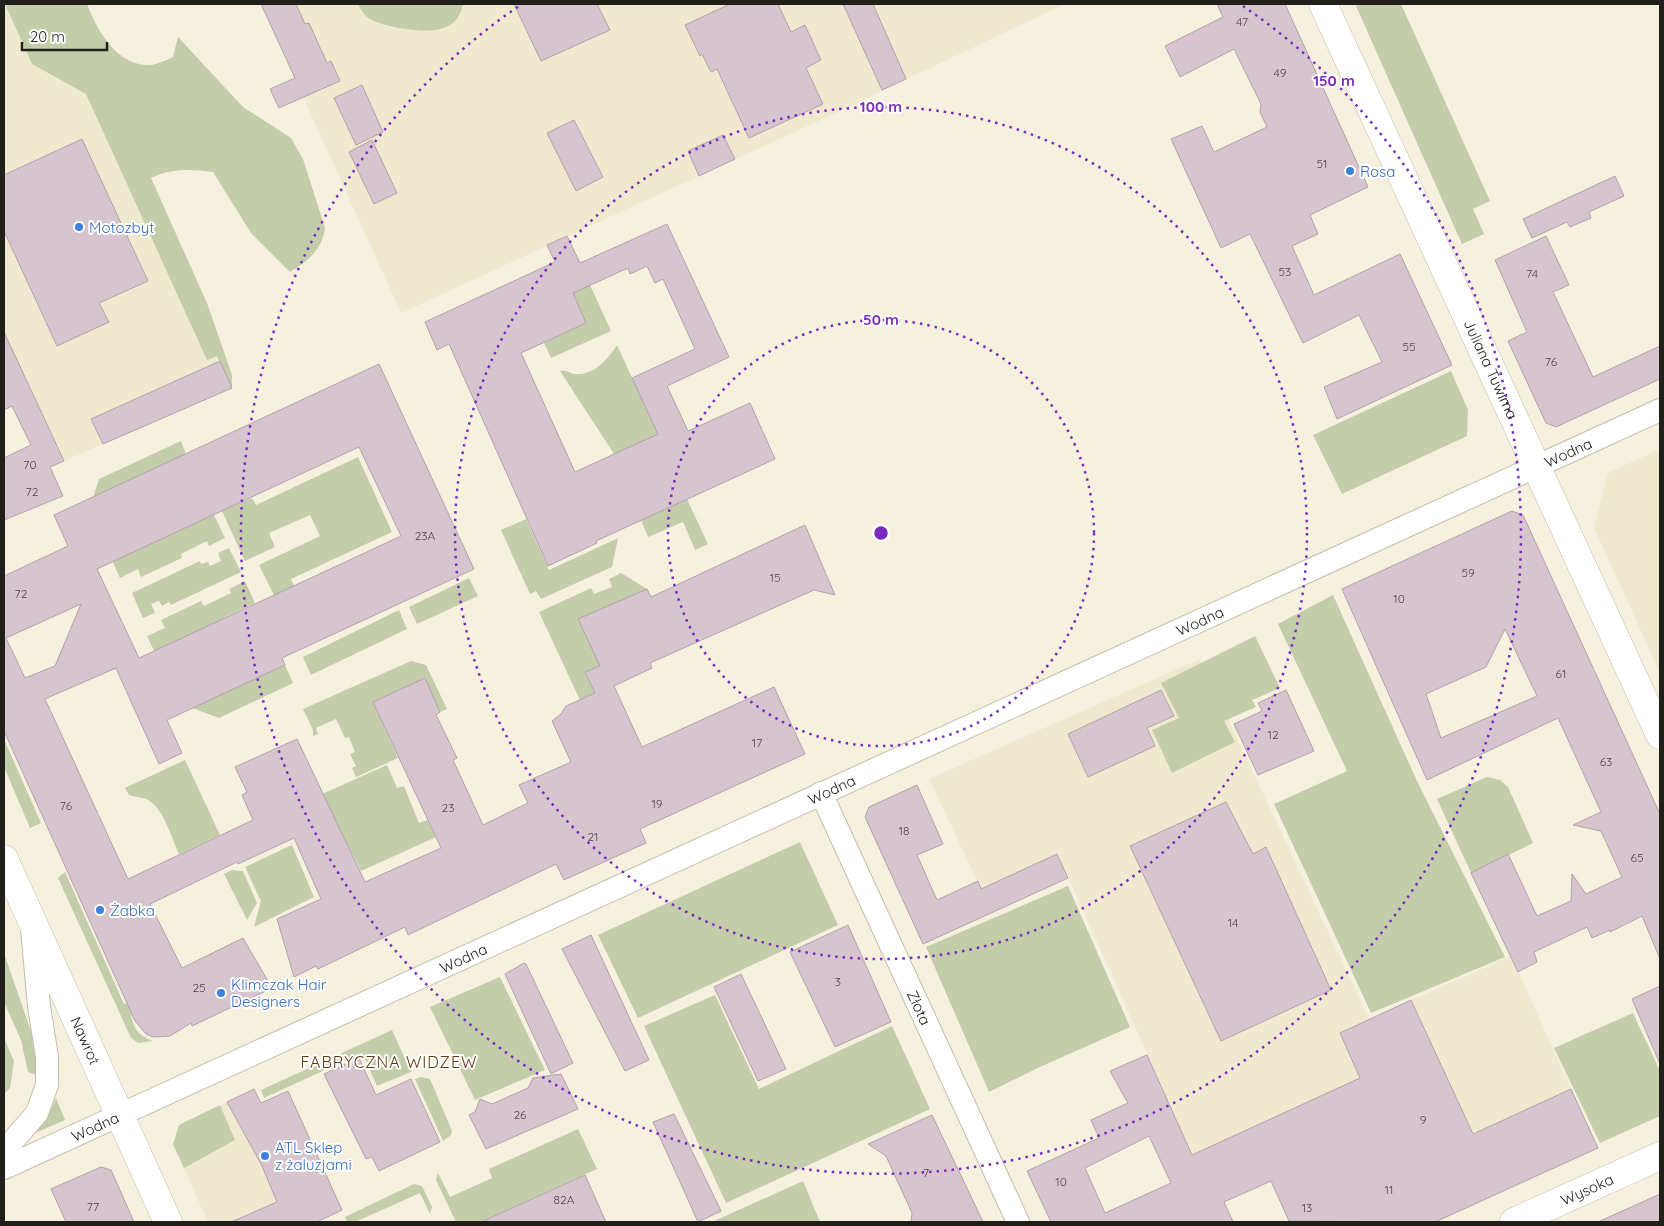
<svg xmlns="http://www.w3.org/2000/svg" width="1664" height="1226" font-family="Quicksand,sans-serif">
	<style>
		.built { fill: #efe9cf }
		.green { fill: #c3cdaa }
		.building { fill: #d6c4ce; stroke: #b2a1aa; fill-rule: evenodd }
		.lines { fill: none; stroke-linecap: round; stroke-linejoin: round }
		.street-casing { stroke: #c2beac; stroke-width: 24 }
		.secondary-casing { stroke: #c2beac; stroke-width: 29 }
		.street { stroke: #fff; stroke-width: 22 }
		.secondary { stroke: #fff; stroke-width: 28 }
		.ring { fill: none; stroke: #7b2cbf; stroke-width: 2.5; stroke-dasharray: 2.5 5 }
		.shop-dot { fill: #3f7fe0; stroke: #fefefe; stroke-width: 2 }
		.labels { text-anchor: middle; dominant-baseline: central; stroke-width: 4; stroke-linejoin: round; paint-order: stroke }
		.number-label { font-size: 12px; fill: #4e4846 }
		.shop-label { font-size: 15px; fill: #366cbe; stroke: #fefefe; text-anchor: start }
		.street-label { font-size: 15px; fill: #211f19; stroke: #fefefe }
		.neighbourhood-label { font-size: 16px; letter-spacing: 1px; fill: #633810; stroke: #fefefe }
		.centre { fill: #7b2cbf; stroke: #fefefe; stroke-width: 2.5 }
		.ring-label { font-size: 15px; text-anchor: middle; font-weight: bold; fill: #7b2cbf; stroke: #fefefe; stroke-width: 4; stroke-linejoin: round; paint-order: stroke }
	</style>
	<rect width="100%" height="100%" fill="#f6f1df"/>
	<path class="built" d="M4,4H54L232,388L64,461L4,331Z
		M261,4H1065L823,119L401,313Z
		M1660,449V673L1594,528L1608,473Z
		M1200,659L1369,1019L1511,956L1598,1148L1437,1222H1427L1360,1078L1192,1155L1058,854L981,889L929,779Z
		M254,1089L261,1103L317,1222H208L173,1144L179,1125Z"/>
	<path class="green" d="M5,4H87C97,30 117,67 151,65C158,64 167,60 173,57L178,37L243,107L291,138L303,159L325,228C322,250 308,261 290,272L251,233L213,172C189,169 172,168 151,178L207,303L232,375V388L217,356L207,360L86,94L32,64Z
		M358,4H463C457,36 424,32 399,28C390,26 374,23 367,17C363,13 360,8 358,4Z
		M1360,4H1401L1490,201L1473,209L1484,234L1462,244L1356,6Z
		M590,285L611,331L551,358L544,343L586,323L573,293Z
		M617,345L662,443L614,454L560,371C566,369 569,373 575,374C595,375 607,360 617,345Z
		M1451,371L1468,410L1467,436L1342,494L1313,435Z
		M181,441L186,454L182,529L214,515L225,538L209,546L207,541L181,554L182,558L141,577L138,569L120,578L89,510L99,479Z
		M358,457L392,532L291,579L294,586L274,595L259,565L320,536L310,515L269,533L275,547L245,561L219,505L230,500L233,506L252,498L256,505Z
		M687,499L708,544L695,550L683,522L648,537L641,520Z
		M526,519L549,570L618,538L612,567L541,599L536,591L530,594L501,530Z
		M229,548L241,572L171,605L169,602L162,606L159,601L151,604L155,613L143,618L132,593L200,561L201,564L208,562L210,566L221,561L218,553Z
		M621,573L647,589L579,619L601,665L585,672L595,693L580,700L539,612L591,588L594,594L612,587L609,579Z
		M469,578L478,596L417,624L409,607Z
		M245,581L255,603L223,618L252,680L285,665L293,683L219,718L179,703L147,636L165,628L161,620L201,601L204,606L231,593L229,589Z
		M1333,595L1417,781L1505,957L1371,1013L1274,804L1347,771L1278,624Z
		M399,610L407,629L311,675L303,657Z
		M1255,636L1280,688L1252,700L1256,707L1224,721L1235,742L1172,773L1152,730L1179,718L1161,683Z
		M411,661L426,665L447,709L440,712L425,678L373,702L398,758L356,777L352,768L356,766L350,754L355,752L349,737L345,738L336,719L316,728L318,734L313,736V730L303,709Z
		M4,739L41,823L30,828L4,767Z
		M185,760L220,835L179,854C172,839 164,809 148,800C143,797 135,797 129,795L125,788Z
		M387,765L397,788L404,786L419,823L427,820L436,837L361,871L322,794Z
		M1487,777L1500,780L1508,787L1533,843L1471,873L1437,799Z
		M800,842L838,925L638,1018L598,935Z
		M292,845L314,897L254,927L261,901L245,867Z
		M232,870L243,871L257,903L247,920L224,874Z
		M65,872L124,1004L131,1002C130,1021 133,1034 153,1041L138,1043L131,1038L58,878Z
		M1068,886L1130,1027L1042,1066L989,1092L926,947Z
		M4,953L35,1043L40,1076L28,1072L21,1040L4,1002Z
		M500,977L545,1070L475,1100L430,1007Z
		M715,995L759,1089L892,1026L930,1109L726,1203L644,1026Z
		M1633,1013L1660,1071V1116L1600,1143L1554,1048Z
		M392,1030L411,1072L377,1086L362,1053L264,1098L261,1090Z
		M4,1038L14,1061L10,1088L4,1094Z
		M421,1077L430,1079L452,1131L451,1135L443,1141L415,1079Z
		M56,1098L65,1120L33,1134L48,1115Z
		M220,1105L235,1140L184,1168L173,1144L179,1125Z
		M578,1129L597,1169L480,1222H456L436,1180L438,1173L450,1197L492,1178L489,1169Z
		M803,1181L820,1222H712L721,1218Z
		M414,1184L422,1186L432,1207L430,1214L420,1193L355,1222H347L345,1217Z"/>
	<path class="building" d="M261,4H296L305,24L309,23L327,63L331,61L340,81L279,108L270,89L295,78Z
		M514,4H597L610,30L541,61Z
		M730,4H778L791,32L805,25L821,60L806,68L823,104L749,138L717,69L711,72L702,54L700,56L685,25Z
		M843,4H873L906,79L882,90Z
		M1217,4H1285L1368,187L1310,215L1318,234L1292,246L1314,295L1400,254L1452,365L1337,419L1324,387L1382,362L1359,315L1303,343L1250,234L1221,248L1171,139L1202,126L1214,152L1267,127L1260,112L1261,104L1234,49L1180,77L1165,46L1223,17Z
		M362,85L383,132L356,145L334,98Z
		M574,120L603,177L576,191L547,133Z
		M723,135L735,159L699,176L688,151Z
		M82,139L148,281L99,303L109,322L57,346L4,231V175Z
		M372,140L397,193L374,204L349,152Z
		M1615,176L1624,196L1589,212L1591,218L1570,227L1567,222L1532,238L1523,219Z
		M667,224L729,357L667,386L688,431L750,403L775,459L596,541L597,543L548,566L449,344L437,350L425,322L555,262L547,245L567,236L580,263ZM647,266L655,283L663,279L695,349L632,378L658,434L575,472L521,353L586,323L573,293L628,268L630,274Z
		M1546,236L1569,285L1553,292L1593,377L1660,346V379L1556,427L1546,423L1508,341L1527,332L1495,260Z
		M4,332L64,461L50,467L63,496L4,520V458L31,445L12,406L4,410Z
		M220,361L232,388L103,444L91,419Z
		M379,364L474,569L282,658L285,665L167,720L182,753L159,764L116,668L45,699L128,879L253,820L242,795L247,792L235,767L297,739L365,882L441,848L373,702L425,678L440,712L436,715L457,758L453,760L483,825L528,803L519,785L571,762L552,721L561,714L566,706L595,693L585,672L600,666L578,619L647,589L651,597L805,525L835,595L814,590L650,663L652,668L614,686L642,747L774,687L805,754L640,829L646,843L564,880L556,864L408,935L405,927L318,969L316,966L294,977L277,919L321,899L294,838L238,864L237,862L150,904L182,968L243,938L272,988L192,1026L191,1023L170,1036L153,1037L146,1034L135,1021L4,731V576L68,546L54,515ZM359,447L401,536L139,658L97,569ZM81,604L55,666L25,678L6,638Z
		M1512,511L1523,515L1660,814V959L1642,916L1610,932V930L1592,938L1587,927L1534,952L1537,962L1518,972L1471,873L1508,854L1537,916L1571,901L1572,874L1586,894L1622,877L1601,831L1573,825L1601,812L1558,718L1427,780L1342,589ZM1505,629L1537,696L1441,738L1426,694L1486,667Z
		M1161,690L1174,716L1147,728L1155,746L1088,777L1068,734Z
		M1286,690L1314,751L1258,775L1234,724L1262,711L1258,703Z
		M917,785L943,844L917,855L937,900L978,881L981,889L1057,854L1068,878L923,944L865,817L869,807Z
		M1226,802L1253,854L1266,847L1331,990L1221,1041L1130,846Z
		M848,925L891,1022L835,1047L790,952Z
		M591,935L649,1060L625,1071L562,949Z
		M524,963L526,964L573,1063L551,1074L505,974Z
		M741,974L786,1069L758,1081L714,987Z
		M1660,986V1064L1632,999Z
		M1411,1000L1473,1134L1571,1089L1598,1148L1435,1222L1289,1221L1271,1181L1224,1202L1233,1222H1051L1027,1171L1099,1138L1091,1120L1128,1103L1110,1071L1147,1055L1192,1155L1360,1078L1340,1033ZM1149,1136L1171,1183L1105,1213L1085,1168Z
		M359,1058L376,1095L411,1079L440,1142L379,1171L372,1157L366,1159L324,1074Z
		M561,1074L578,1109L486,1149L469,1115L475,1112L480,1099L492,1104L528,1088L533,1078Z
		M254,1089L261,1103L288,1091L342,1210L317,1222H231L277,1202L262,1166L227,1102Z
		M674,1114L721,1211L698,1222L653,1122Z
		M932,1115L976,1207L983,1222H911L912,1213L886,1156L868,1144Z
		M101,1167L111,1170L134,1222H66L51,1189Z
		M585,1175L606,1222H481Z
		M1660,1194V1222H1598Z"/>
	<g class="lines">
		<g class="street-casing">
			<g id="street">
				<path id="s1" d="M821,793L1018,1222"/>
				<path d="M4,1151L37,1113L47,1085V1057L39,1006L32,929"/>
				<path id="s2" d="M4,1168L1660,410"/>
			</g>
		</g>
		<g class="secondary-casing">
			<g id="secondary">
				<path id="s3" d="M1323,4L1660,735"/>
				<path id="s4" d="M4,859L168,1222"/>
				<path id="s5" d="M1514,1222L1660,1156"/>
			</g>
		</g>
		<use href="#street" class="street"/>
		<use href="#secondary" class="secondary"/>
	</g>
	<g class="ring">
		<circle cx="881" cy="533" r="213"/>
		<circle cx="881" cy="533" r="426"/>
		<path d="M1243 6A640 640 0 1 1 519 6"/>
	</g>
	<g class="shop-dot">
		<circle cx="1350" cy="171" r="5"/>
		<circle cx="79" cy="227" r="5"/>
		<circle cx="100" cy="910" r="5"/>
		<circle cx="221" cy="993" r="5"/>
		<circle cx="265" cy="1156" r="5"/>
	</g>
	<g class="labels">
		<g class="number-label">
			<text x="1242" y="21">47</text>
			<text x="1280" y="72">49</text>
			<text x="1322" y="163">51</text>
			<text x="1285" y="271">53</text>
			<text x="1532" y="273">74</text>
			<text x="1409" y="346">55</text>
			<text x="1551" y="361">76</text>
			<text x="30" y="464">70</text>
			<text x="32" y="491">72</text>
			<text x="425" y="535">23A</text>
			<text x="1468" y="572">59</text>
			<text x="775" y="577">15</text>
			<text x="21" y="593">72</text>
			<text x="1399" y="598">10</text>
			<text x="1561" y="673">61</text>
			<text x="1273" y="734">12</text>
			<text x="757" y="742">17</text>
			<text x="1606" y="761">63</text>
			<text x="657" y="803">19</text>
			<text x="66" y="805">76</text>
			<text x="448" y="807">23</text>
			<text x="904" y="830">18</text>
			<text x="593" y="836">21</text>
			<text x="1637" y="857">65</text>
			<text x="1233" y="922">14</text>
			<text x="838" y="981">3</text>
			<text x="199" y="987">25</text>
			<text x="520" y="1114">26</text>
			<text x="1423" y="1119">9</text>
			<text x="926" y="1172">7</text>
			<text x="1061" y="1181">10</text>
			<text x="1389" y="1189">11</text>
			<text x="564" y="1199">82A</text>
			<text x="93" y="1206">77</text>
			<text x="1307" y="1207">13</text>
		</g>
		<g class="shop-label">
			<text x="1360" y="171">Rosa</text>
			<text x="89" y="227">Motozbyt</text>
			<text x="110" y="910">Żabka</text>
			<text x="231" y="984">Klimczak Hair<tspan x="231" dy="17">Designers</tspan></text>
			<text x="275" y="1147">ATL Sklep<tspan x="275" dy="17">z żaluzjami</tspan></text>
		</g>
		<g class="street-label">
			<text stroke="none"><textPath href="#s3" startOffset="402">Juliana Tuwima</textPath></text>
			<text stroke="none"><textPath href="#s2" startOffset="1720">Wodna</textPath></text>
			<text stroke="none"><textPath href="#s2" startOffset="1315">Wodna</textPath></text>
			<text stroke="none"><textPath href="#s2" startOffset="910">Wodna</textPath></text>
			<text stroke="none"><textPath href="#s2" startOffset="505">Wodna</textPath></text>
			<text stroke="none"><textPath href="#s1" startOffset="236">Złota</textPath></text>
			<text stroke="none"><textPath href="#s4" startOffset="199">Nawrot</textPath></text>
			<text stroke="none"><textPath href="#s2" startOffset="100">Wodna</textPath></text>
			<text stroke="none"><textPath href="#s5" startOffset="80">Wysoka</textPath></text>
		</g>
		<g class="neighbourhood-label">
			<text x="389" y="1062">FABRYCZNA WIDZEW</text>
		</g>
	</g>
	<circle cx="881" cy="533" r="8" class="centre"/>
	<g class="ring-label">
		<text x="1334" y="86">150 m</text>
		<text x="881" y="112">100 m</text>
		<text x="881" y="325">50 m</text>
	</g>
	<rect width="1664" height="1226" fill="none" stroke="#211f19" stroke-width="10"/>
	<path d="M22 42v8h85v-8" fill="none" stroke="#211f19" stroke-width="2.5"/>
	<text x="30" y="42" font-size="15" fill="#211f19" stroke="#fefefe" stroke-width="4" paint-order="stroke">20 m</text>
</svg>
